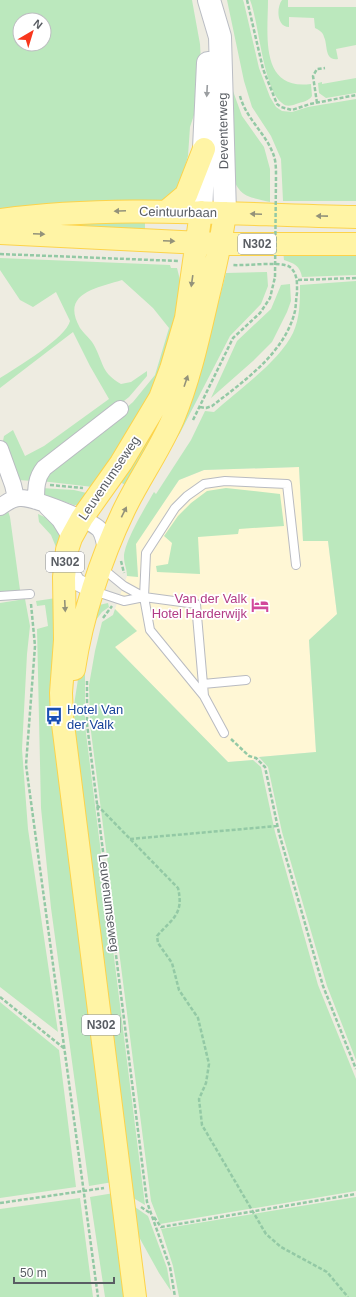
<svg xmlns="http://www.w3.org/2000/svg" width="356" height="1297" font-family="Arial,sans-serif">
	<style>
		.commercial { fill: #fff7d5 }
		.green { fill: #bbe8bd; fill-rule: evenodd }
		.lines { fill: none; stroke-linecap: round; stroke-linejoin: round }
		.lane-casing { stroke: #b9bbc1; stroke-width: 10 }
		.street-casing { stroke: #b9bbc1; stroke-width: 18 }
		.secondary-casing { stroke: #babdc4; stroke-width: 24 }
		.primary-casing { stroke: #fdd34a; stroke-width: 24 }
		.path { stroke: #93c9a5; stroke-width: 2.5; stroke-dasharray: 4 2; stroke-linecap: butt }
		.lane { stroke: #fff; stroke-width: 8 }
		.street { stroke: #fff; stroke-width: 16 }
		.secondary { stroke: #fff; stroke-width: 22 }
		.primary { stroke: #fff4a5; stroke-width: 22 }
		.path-bridge { stroke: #93c9a5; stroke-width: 2.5; stroke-dasharray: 4 2; stroke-linecap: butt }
		.oneway { fill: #9b9ea1 }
		.oneway2 { fill: #93927a }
		.labels { text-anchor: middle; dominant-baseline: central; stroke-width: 3.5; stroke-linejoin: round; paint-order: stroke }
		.shield { fill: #fff; stroke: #8b8e92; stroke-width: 1 }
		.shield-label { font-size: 12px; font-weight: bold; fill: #595d63 }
		.street-label { font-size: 13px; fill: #595d63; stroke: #fff }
		.hotel-label { font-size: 13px; fill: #b23c85; stroke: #fff; text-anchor: end }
		.transit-label { font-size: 13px; fill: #164399; stroke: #fff; text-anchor: start }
	</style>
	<rect width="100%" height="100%" fill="#eeece1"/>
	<path class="commercial" d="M299,467L303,541H328L337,614L309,640L316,752L259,757L253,760L228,762L115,647L136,631L115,609L127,576H138L135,544L179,480L204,470Z"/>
	<path class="green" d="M0,0H192L200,44L201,62L196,109L190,127L188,156L178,191L167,199L140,207L0,215ZM20,20H44V44H20Z
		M227,0H243L244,3L259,68L270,97L276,107L282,111L292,112L308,107L356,99V201H283L281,159L271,136L252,107L244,81Z
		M250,0H268C268,34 259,91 311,84L312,96C309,101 302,102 296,104C291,106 286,107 282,103C263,90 259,22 250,0Z
		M282,0H288V7H356V45L336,49L338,59C324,61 328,45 324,37C323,32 319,30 315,28L314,18L289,17V27C277,27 276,8 282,0Z
		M225,69L242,116L264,147L270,169V202C246,196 241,198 231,174Z
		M356,78V93L326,98L319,93L318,83L322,82V84Z
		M145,215V231L23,229Z
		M283,250H356V275L302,277C300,266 294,263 284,260Z
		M0,258L170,265L171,268H177L181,284L179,323L158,388L93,487L41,481L133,402L155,375L169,328L153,308L122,280C97,288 60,293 80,328C85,335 92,340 95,347C104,365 102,373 121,384L131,382L147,371V376L129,397L82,434L34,481L18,480L3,441L4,436L13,430L25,456L44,446L109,399L90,366L73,332L0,388V378C16,368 66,338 70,321L56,292L33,307L20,300L0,270Z
		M267,272L268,286L261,304L230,336L180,433L160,463L207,346L226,273Z
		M356,281V1060L327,986L282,832L268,767L259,757L316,752L309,640L337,614L328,541H303L299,467L204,470L179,480L136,544L138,577L127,576C127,569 124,564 124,557C124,542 146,506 154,492L156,494L191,440L205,411L214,412C238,390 279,362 293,333C300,318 300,301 300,285Z
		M290,284L291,301L287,312L272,342L253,361L211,398L237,341L271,309L281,285Z
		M166,402L156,437L130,488L117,480Z
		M41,488L74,490L91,494L79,505H74L42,494Z
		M226,488L280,494L284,526L239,529L238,534L198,537L200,574L157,572L156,566L168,564L172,543L164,536L178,516L191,503L207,491Z
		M7,508L10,517L20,590L4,592L0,591V513Z
		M38,514L49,519L62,530L58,552L51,535L39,522Z
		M56,598L113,1182L89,1186L51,908L41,808L37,629L48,626L45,605L37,606L36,601Z
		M25,599L30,626L27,654L22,749L28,829L58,1032L0,987V603Z
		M108,603L109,607L102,612L93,624L85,670V725L145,1205L130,1196L75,748L74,705L83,647L99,605Z
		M115,609L137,631L115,647L228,762L253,760L261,767L275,832L318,985L356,1079V1191L160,1224L151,1201L90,724L89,685L95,651L102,622L113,615Z
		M0,1002L59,1050L76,1187L0,1198Z
		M114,1193L127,1297H105L90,1197Z
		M356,1197V1297H179L173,1266L161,1229Z
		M80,1198L93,1297H0V1209Z
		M132,1205L148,1216L167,1268L171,1291L159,1273L134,1228Z"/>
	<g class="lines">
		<g class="lane-casing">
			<path id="lane" d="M102,568L124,586L144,597
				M94,591L124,601L144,597L196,604L204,696
				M0,596L30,594
				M203,684L246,680
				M224,733L204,696L150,630L144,597L146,553L175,508L187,496L204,484L225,481L287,484L296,565"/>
		</g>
		<g class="street-casing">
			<path id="street" d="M0,449L13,485L16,498
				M36,501C36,488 36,478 44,468L120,409
				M0,507C6,503 12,498 20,498C32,497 92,520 100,530C104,536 105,544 106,551
				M47,507L60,520L71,538
				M65,563L77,582L93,590"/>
		</g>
		<g class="secondary-casing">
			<path id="secondary" d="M209,0L220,37L225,213
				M201,212L208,63"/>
		</g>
		<g class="primary-casing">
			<path id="primary" d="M167,211L186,195L204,149
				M0,220C118,204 237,215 356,217
				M0,233L221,244H356
				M74,669C82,616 101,558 124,510C139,479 159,451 173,419C188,383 197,344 206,305C213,275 221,245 225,213
				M135,1297L62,716L61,693L65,640L64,577L67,550L71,538L82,518L121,463L160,398L171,369L186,318L201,212"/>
		</g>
		<path class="path" d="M247,0L263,69L277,104L281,107L292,110L310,104L356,95
			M240,96C246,118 264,132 272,151C276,159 276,168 276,176
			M317,103L313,76L317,69L325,68
			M0,254L178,261
			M298,280L356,278
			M200,407L206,408L212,406C244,381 285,353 295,311C296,305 296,299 297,293C297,284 298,274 290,267C282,261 245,266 233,265
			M193,420L233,338L260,313L270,298L275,277
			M50,485L83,488
			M121,561L124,573
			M31,604L35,646L26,765L98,1297
			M103,618L112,606
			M87,681V724L147,1202L170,1267L175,1297
			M231,739L249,756L256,758L265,767L279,833L323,986L356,1069
			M97,805L178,888C184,914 173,918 157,936L158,943L172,963L179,990L198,1018L209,1064L206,1083L199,1099L202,1125L266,1234L281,1247L327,1272L348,1297
			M130,839L277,826
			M0,997L65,1049
			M0,1203L104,1188
			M141,1207L150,1213
			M154,1217L161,1227L356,1194"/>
		<use href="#lane" class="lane"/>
		<use href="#street" class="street"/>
		<use href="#secondary" class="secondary"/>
		<use href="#primary" class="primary"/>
		<path class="path-bridge" d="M275,277L276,176"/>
	</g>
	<defs><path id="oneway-solid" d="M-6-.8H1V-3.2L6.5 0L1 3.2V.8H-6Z"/></defs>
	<use class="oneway" href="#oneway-solid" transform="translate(207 91) rotate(93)"/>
	<g class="oneway2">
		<use href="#oneway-solid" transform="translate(120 211) rotate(178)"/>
		<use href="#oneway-solid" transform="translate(256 214) rotate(-178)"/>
		<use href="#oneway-solid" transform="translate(322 216) rotate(-179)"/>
		<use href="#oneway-solid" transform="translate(39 234) rotate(2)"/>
		<use href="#oneway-solid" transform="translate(169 241) rotate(3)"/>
		<use href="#oneway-solid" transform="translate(192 281) rotate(98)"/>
		<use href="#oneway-solid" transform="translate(186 381) rotate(-71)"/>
		<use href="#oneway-solid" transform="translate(124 512) rotate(-64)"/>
		<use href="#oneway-solid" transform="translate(65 606) rotate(87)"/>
	</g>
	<defs>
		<g id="hotel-bare" transform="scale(1.38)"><path d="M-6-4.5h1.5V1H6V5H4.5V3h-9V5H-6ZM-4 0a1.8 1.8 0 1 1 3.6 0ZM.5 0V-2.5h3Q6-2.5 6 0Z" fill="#d1479c" stroke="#fff" stroke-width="2.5" paint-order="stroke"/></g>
		<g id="bus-bare" transform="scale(1.38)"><path d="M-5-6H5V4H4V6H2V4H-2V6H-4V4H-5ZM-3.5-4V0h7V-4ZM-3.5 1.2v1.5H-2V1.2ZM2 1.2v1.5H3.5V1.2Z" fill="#1a4fb4" stroke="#fff" stroke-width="2.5" paint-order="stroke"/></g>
	</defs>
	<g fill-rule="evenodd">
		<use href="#hotel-bare" x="260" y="605"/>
		<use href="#bus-bare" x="54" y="716"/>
	</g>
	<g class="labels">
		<g class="shield">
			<rect x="238" y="234" width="38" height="20" rx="3"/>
			<rect x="46" y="552" width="38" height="20" rx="3"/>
			<rect x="82" y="1015" width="38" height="20" rx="3"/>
		</g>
		<g class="shield-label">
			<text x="257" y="244">N302</text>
			<text x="65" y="562">N302</text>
			<text x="101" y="1025">N302</text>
		</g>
		<g class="street-label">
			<text transform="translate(223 131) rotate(-91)">Deventerweg</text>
			<text transform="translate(178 212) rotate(1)">Ceintuurbaan</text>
			<text transform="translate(109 478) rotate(-56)">Leuvenumseweg</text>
			<text transform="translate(109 903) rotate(83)">Leuvenumseweg</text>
		</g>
		<g class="hotel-label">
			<text x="247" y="598">Van der Valk<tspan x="247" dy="15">Hotel Harderwijk</tspan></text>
		</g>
		<g class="transit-label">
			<text x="67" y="709">Hotel Van<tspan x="67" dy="15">der Valk</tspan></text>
		</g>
	</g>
	<g transform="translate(32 32) rotate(38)"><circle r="19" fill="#ffffff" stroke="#bdbec1"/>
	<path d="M0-3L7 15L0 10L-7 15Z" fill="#f8371d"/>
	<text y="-6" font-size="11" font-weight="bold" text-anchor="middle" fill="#595d63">N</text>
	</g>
	<path d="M14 1277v6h100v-6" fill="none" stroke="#595d63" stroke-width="2"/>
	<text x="20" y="1277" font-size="12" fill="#595d63" stroke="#ffffff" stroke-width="3" paint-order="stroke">50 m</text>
</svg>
